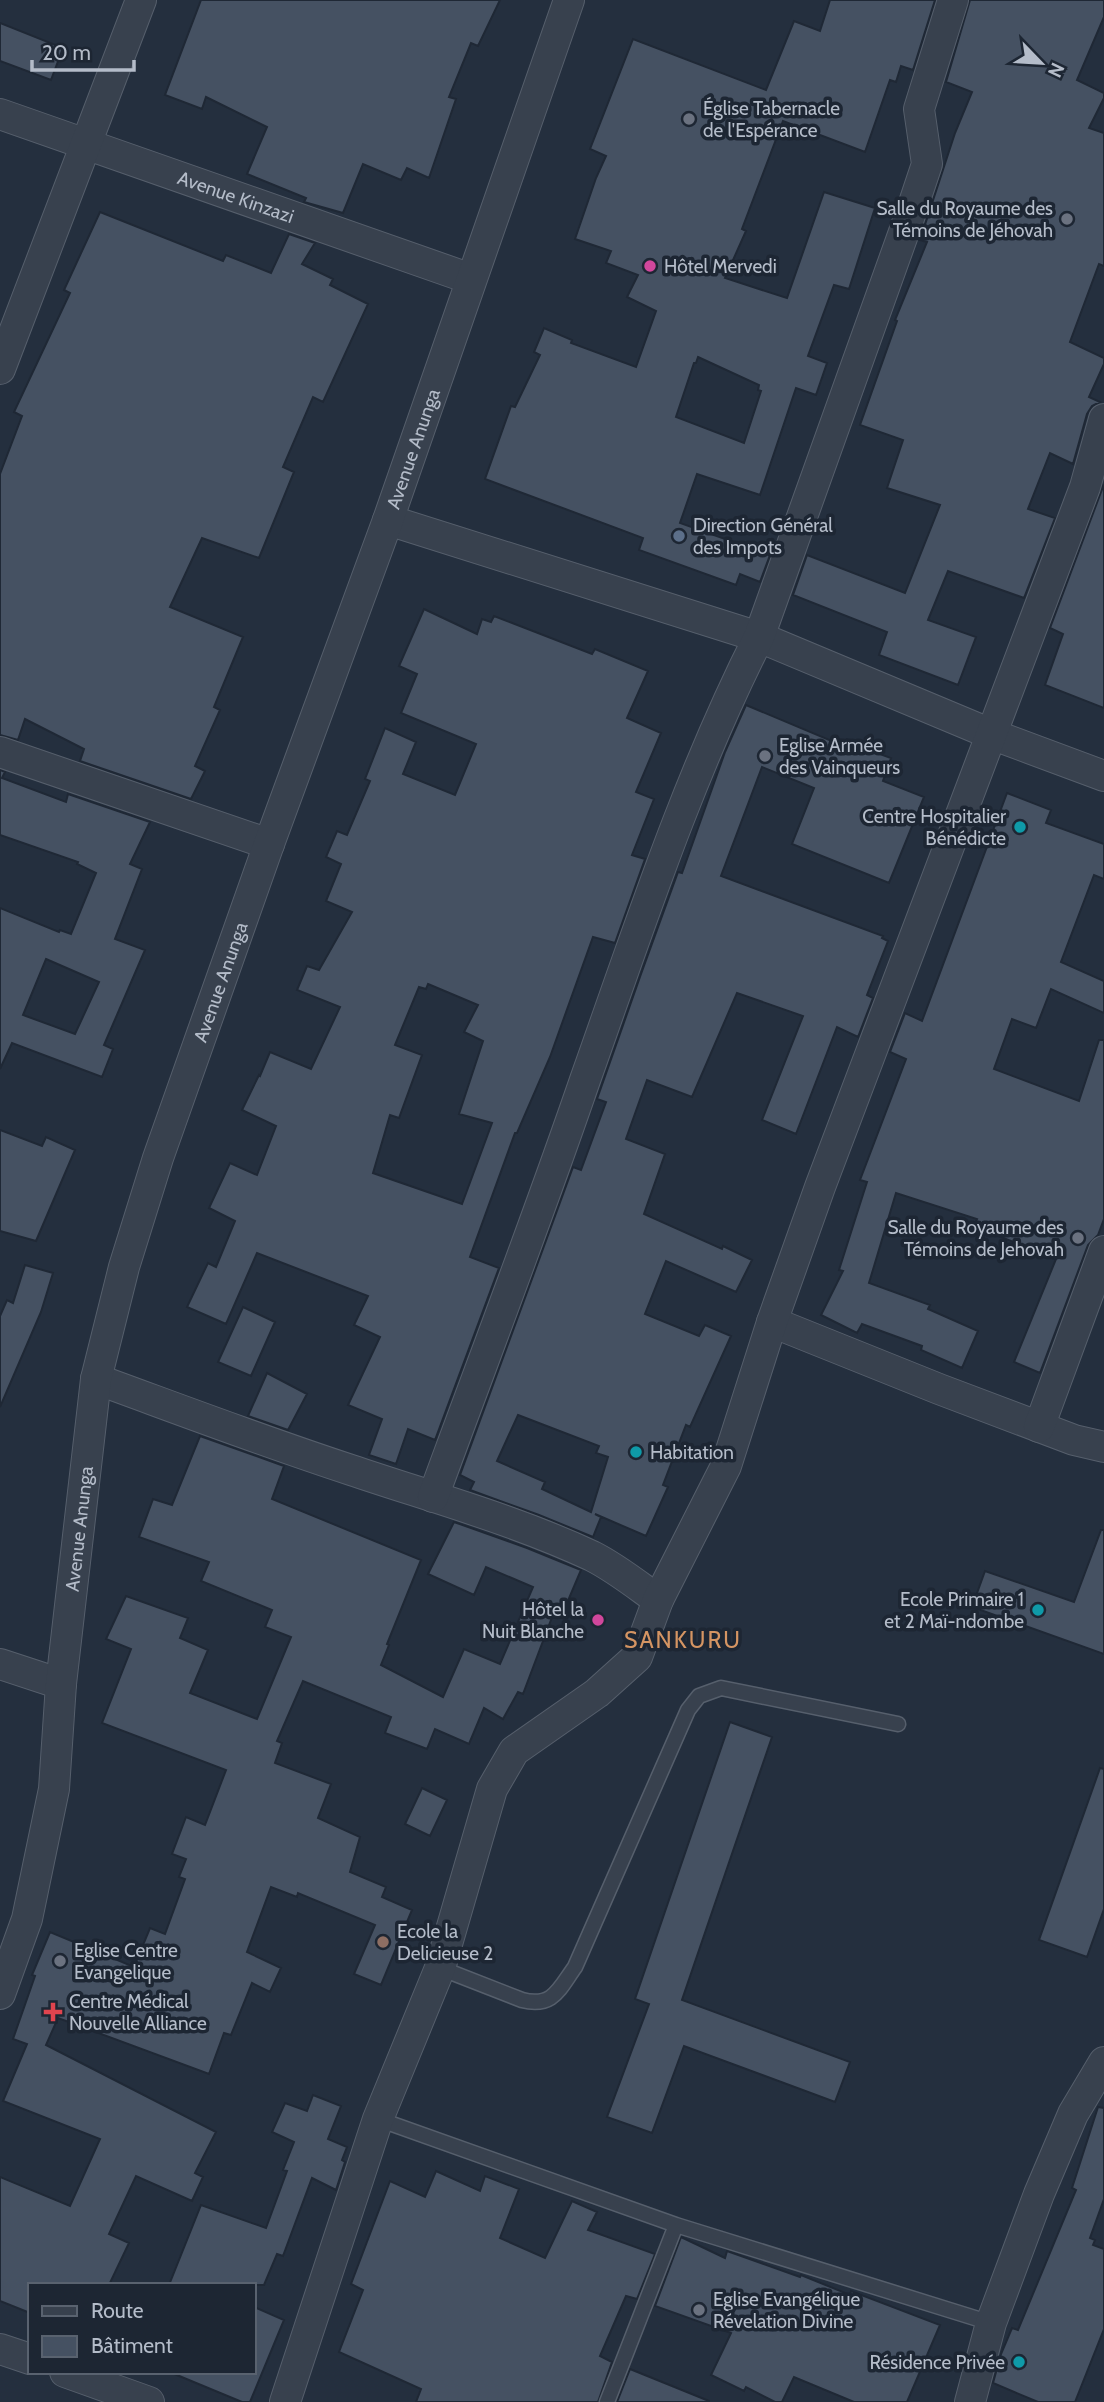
<svg xmlns="http://www.w3.org/2000/svg" width="1104" height="2402" font-family="Cabin,sans-serif">
	<style>
		.building { fill: #455162; stroke: #1f2835; stroke-width: 2; fill-rule: evenodd }
		.lines { fill: none; stroke-linecap: round; stroke-linejoin: round }
		.service-casing { stroke: #565f6c; stroke-width: 17 }
		.minor-casing { stroke: #565f6c; stroke-width: 32 }
		.service { stroke: #38414e; stroke-width: 14 }
		.minor { stroke: #38414e; stroke-width: 30 }
		.worship-dot { fill: #6b7280; stroke: #1d2633; stroke-width: 2.5 }
		.hotel-dot { fill: #d1479c; stroke: #1d2633; stroke-width: 2.5 }
		.service-dot { fill: #5c6f8a; stroke: #1d2633; stroke-width: 2.5 }
		.culture-dot { fill: #0f9aa8; stroke: #1d2633; stroke-width: 2.5 }
		.education-dot { fill: #8d6e63; stroke: #1d2633; stroke-width: 2.5 }
		.health-dot { fill: #e0444e; stroke: #1d2633; stroke-width: 2.5 }
		.labels { text-anchor: middle; dominant-baseline: central; stroke-width: 7; stroke-linejoin: round; paint-order: stroke }
		.poi-label { font-size: 19px; fill: #b4bcc9; stroke: #1d2633; text-anchor: start }
		.street-label { font-size: 19px; fill: #b4bcc9; stroke: #1d2633 }
		.quarter-label { font-size: 23px; letter-spacing: 2px; fill: #d59563; stroke: #1d2633 }
	</style>
	<rect width="100%" height="100%" fill="#242f3e"/>
	<path class="building" d="M201,0H500L478,46L471,43L449,97L456,99L429,178L407,168L401,180L363,164L343,213L304,202L306,198L247,174L267,127L206,97L202,109L165,95Z
		M830,0H935L913,70L901,66L896,82L890,80L865,152L783,121L742,229L746,231L725,278L787,298L824,192L875,208L849,289L834,285L808,356L827,363L816,395L796,388L760,495L697,474L680,523L770,555L760,582L740,574L736,585L639,550L643,538L485,479L511,406L515,407L540,355L534,352L544,328L572,340L571,343L636,367L656,311L627,297L638,275L606,263L611,251L575,239L596,178L606,156L590,149L633,39L766,90L794,21L820,31ZM698,357L759,385L758,390L761,391L744,443L676,417L694,363H696Z
		M970,0H1104V17L1077,80L1104,93V98L1089,128L1104,133V266L1099,264L1070,342L1104,358V364L1089,397L1100,402L1092,406L1087,414L1073,464L1050,453L1028,509L1055,518L1024,598L948,571L928,620L976,637L958,685L879,655L887,632L793,595L807,555L905,593L940,505L887,488L903,440L860,425L897,321L895,320L927,242L920,240L955,133L972,92L946,82Z
		M0,23L63,48L51,80L0,61Z
		M100,212L223,261L226,255L271,273L289,234L315,243L302,264L333,279L330,285L368,304L323,402L313,397L283,467L294,472L259,558L202,538L170,607L243,637L214,707L220,710L195,766L205,771L191,799L80,761L84,749L25,719L18,740L0,735V474L22,416L14,412L70,293L64,290Z
		M1104,484V708L1045,685L1063,634L1050,628Z
		M424,609L477,634L482,619L491,622L494,616L592,654L595,649L648,671L627,718L661,733L636,792L654,799L632,855L645,859L615,943L593,937L550,1057L517,1133H515L470,1257L499,1268L435,1440L408,1429L396,1464L369,1455L382,1419L348,1405L380,1337L354,1325L368,1296L257,1253L226,1324L187,1307L208,1263L216,1267L235,1221L209,1208L230,1163L257,1175L276,1126L242,1110L259,1075L260,1076L270,1052L311,1069L340,1007L297,990L307,966L319,970L352,912L326,901L341,864L326,857L337,831L347,835L370,781L365,779L385,728L416,742L403,774L455,795L476,744L401,713L417,674L399,666ZM428,984L478,1005L464,1032L483,1041L459,1114L492,1123L462,1204L373,1173L390,1115L399,1118L422,1055L395,1045L419,987L426,989Z
		M746,705L834,742L836,738L891,758L883,781L924,797L889,883L792,844L814,788L762,767L721,876L883,936L882,938L888,941L867,995L873,998L858,1037L837,1027L796,1134L762,1120L803,1016L737,993L692,1097L647,1080L626,1139L665,1154L644,1214L722,1249L723,1246L752,1260L736,1292L666,1261L645,1314L699,1336L705,1325L731,1336L690,1427L686,1425L663,1485L668,1487L646,1536L595,1514L601,1517L593,1537L539,1515L470,1490L474,1482L460,1475L573,1167L581,1170L606,1102L597,1099L641,974L678,872L682,873L725,752ZM518,1415L599,1446L596,1453L608,1457L591,1512L542,1489L545,1482L497,1461Z
		M0,770L5,772L2,778L66,802L68,794L150,822L130,864L142,869L115,939L145,950L104,1045L113,1049L102,1077L12,1043L0,1069V908L59,932L60,930L71,934L96,873L77,864L78,862L0,835ZM46,959L99,982L75,1034L23,1015Z
		M1007,793L1051,810L1046,823L1104,844V879L1094,875L1061,962L1104,981V1013L1051,989L1036,1028L1012,1019L994,1069L1079,1101L1099,1040H1104V1219L1098,1235L1088,1245L1040,1373L1014,1362L1056,1259L974,1226L977,1219L896,1193L869,1283L930,1305L928,1309L978,1331L962,1368L921,1350L922,1346L862,1324L857,1333L821,1315L843,1271L839,1270L867,1182L860,1180L906,1059L890,1052L905,1013L922,1021Z
		M0,1130L42,1146L46,1137L75,1150L36,1241L0,1231Z
		M25,1265L53,1273L41,1312L0,1407V1316L7,1300L13,1303Z
		M243,1307L275,1322L251,1376L218,1362Z
		M267,1373L307,1394L288,1430L248,1416Z
		M200,1436L284,1466L272,1499L421,1560L387,1644L389,1645L381,1665L443,1697L464,1649L500,1664L533,1587L486,1567L474,1595L428,1574L454,1522L527,1548L581,1570L562,1615L554,1612L523,1694L518,1692L503,1719L484,1708L469,1744L435,1729L427,1749L385,1733L391,1717L303,1681L277,1741L282,1743L275,1763L331,1784L318,1818L360,1837L350,1872L386,1887L382,1897L412,1910L381,1985L354,1974L375,1925L298,1893L297,1897L271,1887L247,1952L281,1968L270,1992L252,1983L231,2035L224,2033L209,2074L58,2018L46,2045L216,2132L195,2173L203,2177L192,2201L136,2176L109,2234L129,2243L109,2285H30V2313L0,2301V2177L70,2206L100,2139L3,2101L27,2044L13,2039L35,1976L32,1975L50,1932L134,1967L150,1928L165,1934L185,1879L179,1877L186,1859L172,1854L186,1817L205,1825L226,1770L102,1723L131,1649L106,1639L126,1596L188,1618L180,1638L208,1650L190,1693L257,1719L291,1637L265,1627L272,1610L201,1581L209,1562L139,1537L153,1499L172,1505Z
		M1101,1530H1104V1654L972,1607L985,1571L1074,1602Z
		M730,1722L772,1737L682,2000L850,2062L835,2102L684,2046L652,2133L607,2117L649,2004L635,1999Z
		M1100,1768L1104,1769V1909L1087,1957L1039,1940Z
		M422,1788L447,1800L430,1836L405,1824Z
		M313,2095L341,2106L328,2139L347,2147L342,2160L345,2162L336,2190L312,2178L283,2256L277,2254L264,2285H169L201,2205L266,2228L287,2171L283,2170L294,2142L272,2132L285,2103L307,2111Z
		M1098,2107L1104,2108V2199L1090,2238L1095,2240L1093,2245L1104,2249V2329L1075,2402H1038L993,2383L1001,2354L1012,2328L1018,2330L1076,2190L1072,2188Z
		M436,2171L480,2191L485,2176L519,2189L500,2238L545,2258L572,2201L597,2212L588,2230L655,2254L637,2299L626,2296L600,2356L612,2362L598,2402H416L421,2389L339,2352L363,2290L351,2284L390,2181L425,2197Z
		M681,2237L725,2258L727,2251L800,2277L801,2275L850,2295L851,2291L940,2325L907,2402H854L794,2377L782,2402H775L746,2387L744,2391L711,2375L731,2333L655,2306Z
		M254,2307L284,2320L250,2402H242L172,2373L254,2372Z
		M630,2369L709,2401V2402H617Z"/>
	<g class="lines">
		<g class="service-casing">
			<path id="service" d="M440,1968L522,2000C553,2008 559,1989 575,1967L688,1710L699,1696L721,1688L898,1724
				M378,2119L676,2225L991,2323
				M607,2402L676,2225"/>
		</g>
		<g class="minor-casing">
			<g id="minor">
				<path id="s1" d="M0,114L471,279"/>
				<path d="M0,369L141,0"/>
				<path d="M388,520L759,637L991,734L1104,776"/>
				<path d="M0,752L269,844"/>
				<path d="M772,1322L939,1389L1074,1440L1104,1447"/>
				<path d="M96,1379C181,1410 265,1442 351,1470C431,1497 515,1520 592,1556C616,1568 637,1585 658,1600"/>
				<path d="M1039,1427L1104,1251"/>
				<path d="M433,1497C484,1358 537,1220 585,1080C638,931 687,779 759,637L909,218L927,164L919,109L953,0"/>
				<path d="M0,1664L61,1684"/>
				<path id="s2" d="M0,1994L27,1919L54,1789L61,1684L96,1379L124,1267L158,1158L269,844L388,520L569,0"/>
				<path d="M0,2349L30,2359"/>
				<path d="M65,2372L149,2402"/>
				<path d="M285,2402L378,2119L440,1968L492,1789L514,1751L597,1693L637,1657L658,1600L726,1466L772,1322L820,1187L1085,487L1104,419"/>
				<path d="M970,2402L991,2323L1039,2194L1073,2114L1104,2062"/>
			</g>
		</g>
		<use href="#service" class="service"/>
		<use href="#minor" class="minor"/>
	</g>
	<g class="worship-dot">
		<circle cx="689" cy="119" r="7"/>
		<circle cx="1067" cy="219" r="7"/>
		<circle cx="765" cy="756" r="7"/>
		<circle cx="1078" cy="1238" r="7"/>
		<circle cx="60" cy="1961" r="7"/>
		<circle cx="699" cy="2310" r="7"/>
	</g>
	<g class="hotel-dot">
		<circle cx="650" cy="266" r="7"/>
		<circle cx="598" cy="1620" r="7"/>
	</g>
	<circle class="service-dot" cx="679" cy="536" r="7"/>
	<g class="culture-dot">
		<circle cx="1020" cy="827" r="7"/>
		<circle cx="636" cy="1452" r="7"/>
		<circle cx="1038" cy="1610" r="7"/>
		<circle cx="1019" cy="2362" r="7"/>
	</g>
	<circle class="education-dot" cx="383" cy="1942" r="7"/>
	<path class="health-dot" d="M49.5 2001.5h7v7h7v7h-7v7h-7v-7h-7v-7h7z"/>
	<g class="labels">
		<g class="poi-label">
			<text x="703" y="108">Église Tabernacle<tspan x="703" dy="22">de l'Espérance</tspan></text>
			<text x="1053" y="208" text-anchor="end">Salle du Royaume des<tspan x="1053" dy="22">Témoins de Jéhovah</tspan></text>
			<text x="664" y="266">Hôtel Mervedi</text>
			<text x="693" y="525">Direction Général<tspan x="693" dy="22">des Impots</tspan></text>
			<text x="779" y="745">Eglise Armée<tspan x="779" dy="22">des Vainqueurs</tspan></text>
			<text x="1006" y="816" text-anchor="end">Centre Hospitalier<tspan x="1006" dy="22">Bénédicte</tspan></text>
			<text x="1064" y="1227" text-anchor="end">Salle du Royaume des<tspan x="1064" dy="22">Témoins de Jehovah</tspan></text>
			<text x="650" y="1452">Habitation</text>
			<text x="1024" y="1599" text-anchor="end">Ecole Primaire 1<tspan x="1024" dy="22">et 2 Maï-ndombe</tspan></text>
			<text x="584" y="1609" text-anchor="end">Hôtel la<tspan x="584" dy="22">Nuit Blanche</tspan></text>
			<text x="397" y="1931">Ecole la<tspan x="397" dy="22">Delicieuse 2</tspan></text>
			<text x="74" y="1950">Eglise Centre<tspan x="74" dy="22">Evangelique</tspan></text>
			<text x="69" y="2001">Centre Médical<tspan x="69" dy="22">Nouvelle Alliance</tspan></text>
			<text x="713" y="2299">Eglise Evangélique<tspan x="713" dy="22">Révelation Divine</tspan></text>
			<text x="1005" y="2362" text-anchor="end">Résidence Privée</text>
		</g>
		<g class="street-label">
			<text stroke="none"><textPath href="#s1" startOffset="250">Avenue Kinzazi</textPath></text>
			<text stroke="none"><textPath href="#s2" startOffset="1608">Avenue Anunga</textPath></text>
			<text stroke="none"><textPath href="#s2" startOffset="1041">Avenue Anunga</textPath></text>
			<text stroke="none"><textPath href="#s2" startOffset="474">Avenue Anunga</textPath></text>
		</g>
		<g class="quarter-label">
			<text x="683" y="1640">SANKURU</text>
		</g>
	</g>
	<rect x="28" y="2283" width="228" height="91" fill="#1d2633" stroke="#59626f" stroke-width="2"/>
	<rect x="42" y="2306" width="35" height="10" fill="#38414e" stroke="#59626f" stroke-width="2"/>
	<text x="91" y="2318" font-size="21" fill="#b4bcc9">Route</text>
	<rect x="42" y="2336" width="35" height="21" fill="#455162" stroke="#59626f" stroke-width="2"/>
	<text x="91" y="2353" font-size="21" fill="#b4bcc9">Bâtiment</text>
	<g transform="translate(1041 63) rotate(115)" stroke="#1d2633" stroke-width="5" paint-order="stroke">
	<path d="M0-5L12 26L0 18L-12 26Z" fill="#b4bcc9"/>
	<text y="-10" font-size="19" font-weight="bold" text-anchor="middle" fill="#b4bcc9">N</text>
	</g>
	<path d="M32 60v10h102v-10" fill="none" stroke="#b4bcc9" stroke-width="3.5"/>
	<text x="42" y="60" font-size="21" fill="#b4bcc9" stroke="#1d2633" stroke-width="5" paint-order="stroke">20 m</text>
</svg>
